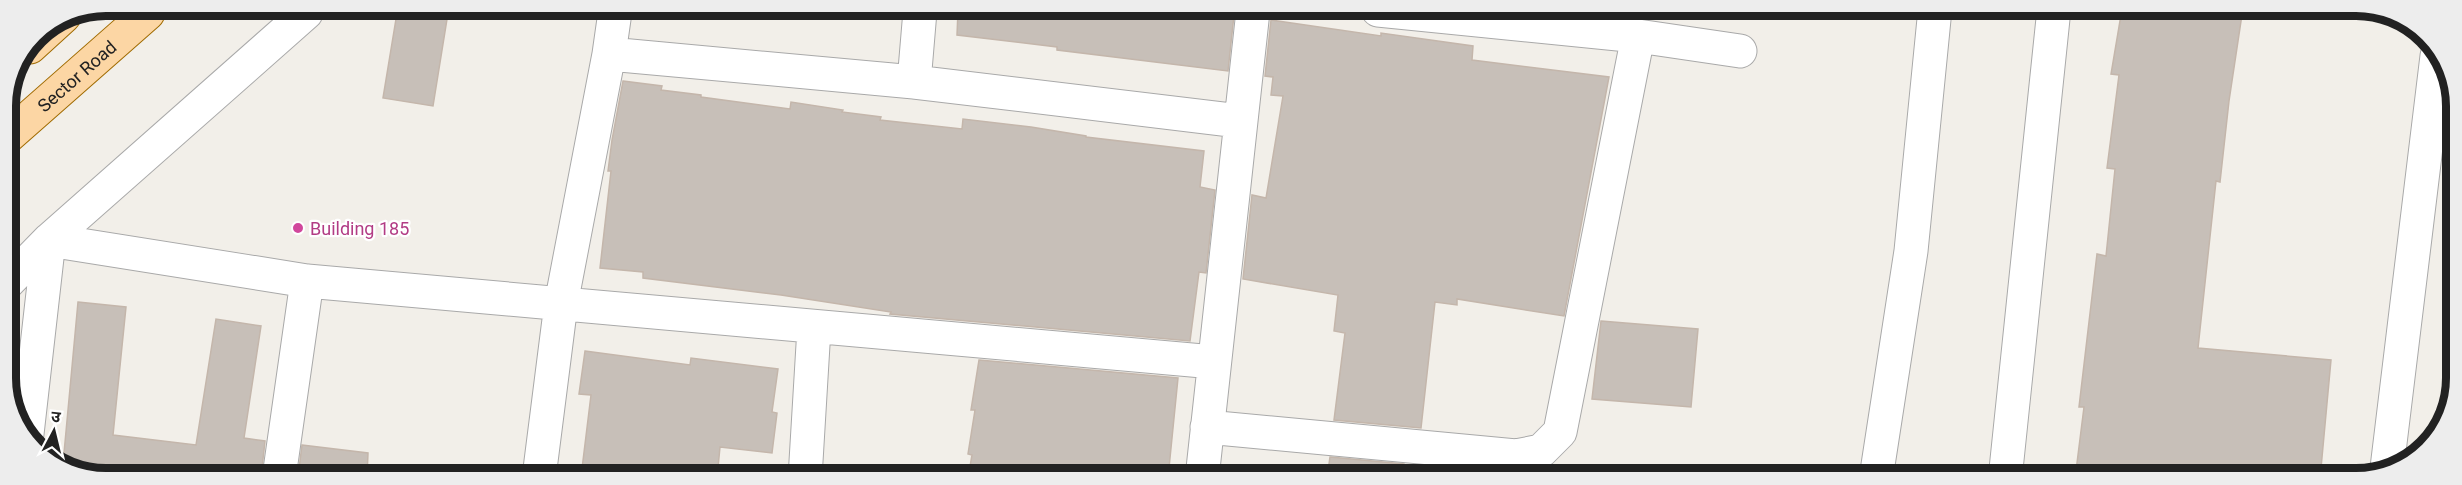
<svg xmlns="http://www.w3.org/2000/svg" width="2462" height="485" font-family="Roboto,'Noto Sans Devanagari',sans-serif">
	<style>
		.building { fill: #c7bfb8; stroke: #c4b6ab; stroke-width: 1.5 }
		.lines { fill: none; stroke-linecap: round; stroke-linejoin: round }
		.minor-casing { stroke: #a9a9a9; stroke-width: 35 }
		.major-casing { stroke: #a06b00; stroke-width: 35 }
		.minor { stroke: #fff; stroke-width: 33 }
		.major { stroke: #fcd6a4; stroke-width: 33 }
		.hotel-dot { fill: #d1479c; stroke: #fff; stroke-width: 2 }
		.labels { text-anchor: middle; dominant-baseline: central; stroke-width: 4.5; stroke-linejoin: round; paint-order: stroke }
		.street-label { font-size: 18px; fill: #222; stroke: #fff }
		.hotel-label { font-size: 18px; fill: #b23c85; stroke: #fff; text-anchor: start }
		.rim { fill: none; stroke: #222; stroke-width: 8 }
	</style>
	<rect width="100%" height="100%" fill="#f2efe9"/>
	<path class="building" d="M2243,8L2229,101L2220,182L2216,181L2198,348L2331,360L2320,479H2075L2084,407H2079L2097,254L2106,256L2115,169L2107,168L2119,75L2111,74L2122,9Z
		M958,11H1222V14L1234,15L1228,71L1057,50V47L957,35Z
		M397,13H448L433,106L383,98Z
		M1271,20L1381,36V33L1473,46L1472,60L1609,77L1564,316L1457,299V305L1435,302L1421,428L1334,420L1345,333L1334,331L1338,295L1243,279L1252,195L1266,198L1283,96L1271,95L1273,77L1265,76Z
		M623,81L662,86L661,90L701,95V97L790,109L791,102L843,110L842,112L881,117L880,120L962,129L963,119L1031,127L1086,136V137L1204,151L1200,187L1215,190L1206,273L1199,272L1190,341L890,314L891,312L781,295L643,278V272L600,268L611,171H608L612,140Z
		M78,302L126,307L113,435L196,445L216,319L261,326L244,438L265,441L261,477H88L63,464Z
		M1601,321L1698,329L1691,407L1592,399Z
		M585,351L690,365L691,358L778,369L772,412L777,413L772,453L720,447L717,478L581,477L591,395L579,394Z
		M979,360L1178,378L1168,478H1116L1070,471L1069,478H968L972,455L968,454L975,410H971Z
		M302,445L368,453L367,477H298Z
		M1330,457L1404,464L1402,478H1327Z"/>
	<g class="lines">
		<g class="minor-casing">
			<path id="minor" d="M1378,10L1638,36L1740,51
				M609,54L914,82L1239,121
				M914,82L920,11
				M49,240L307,281L1214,362
				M7,283L49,240L306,13
				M1207,427L1516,456L1541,451L1560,432L1638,36
				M27,434L49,240
				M2387,468L2437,56
				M279,477L307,281
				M539,477L561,304L609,54L615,12
				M805,478L814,328
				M1202,478L1253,11
				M1876,478L1911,251L1935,9
				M2005,479L2054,9"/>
		</g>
		<g class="major-casing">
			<g id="major">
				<path d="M30,47L64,16"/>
				<path id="s1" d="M6,138L148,13"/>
			</g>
		</g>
		<use href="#minor" class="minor"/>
		<use href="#major" class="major"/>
	</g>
	<circle class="hotel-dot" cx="298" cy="228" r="6"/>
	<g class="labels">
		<g class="street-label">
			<text stroke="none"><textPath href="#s1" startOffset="94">Sector Road</textPath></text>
		</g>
		<g class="hotel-label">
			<text x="310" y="228">Building 185</text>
		</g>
	</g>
	<path d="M0 0H2462V485H0ZM106 16H2356A90 90 0 0 1 2446 106V378A90 90 0 0 1 2356 468H106A90 90 0 0 1 16 378V106A90 90 0 0 1 106 16Z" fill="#ededed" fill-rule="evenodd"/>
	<path class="rim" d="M106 16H2356A90 90 0 0 1 2446 106V378A90 90 0 0 1 2356 468H106A90 90 0 0 1 16 378V106A90 90 0 0 1 106 16Z"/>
	<g transform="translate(54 431) rotate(7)" stroke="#ffffff" stroke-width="4.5" paint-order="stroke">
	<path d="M0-4.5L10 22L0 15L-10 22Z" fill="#222222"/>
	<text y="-9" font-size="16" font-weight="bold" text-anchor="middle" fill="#222222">उ</text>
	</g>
</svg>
